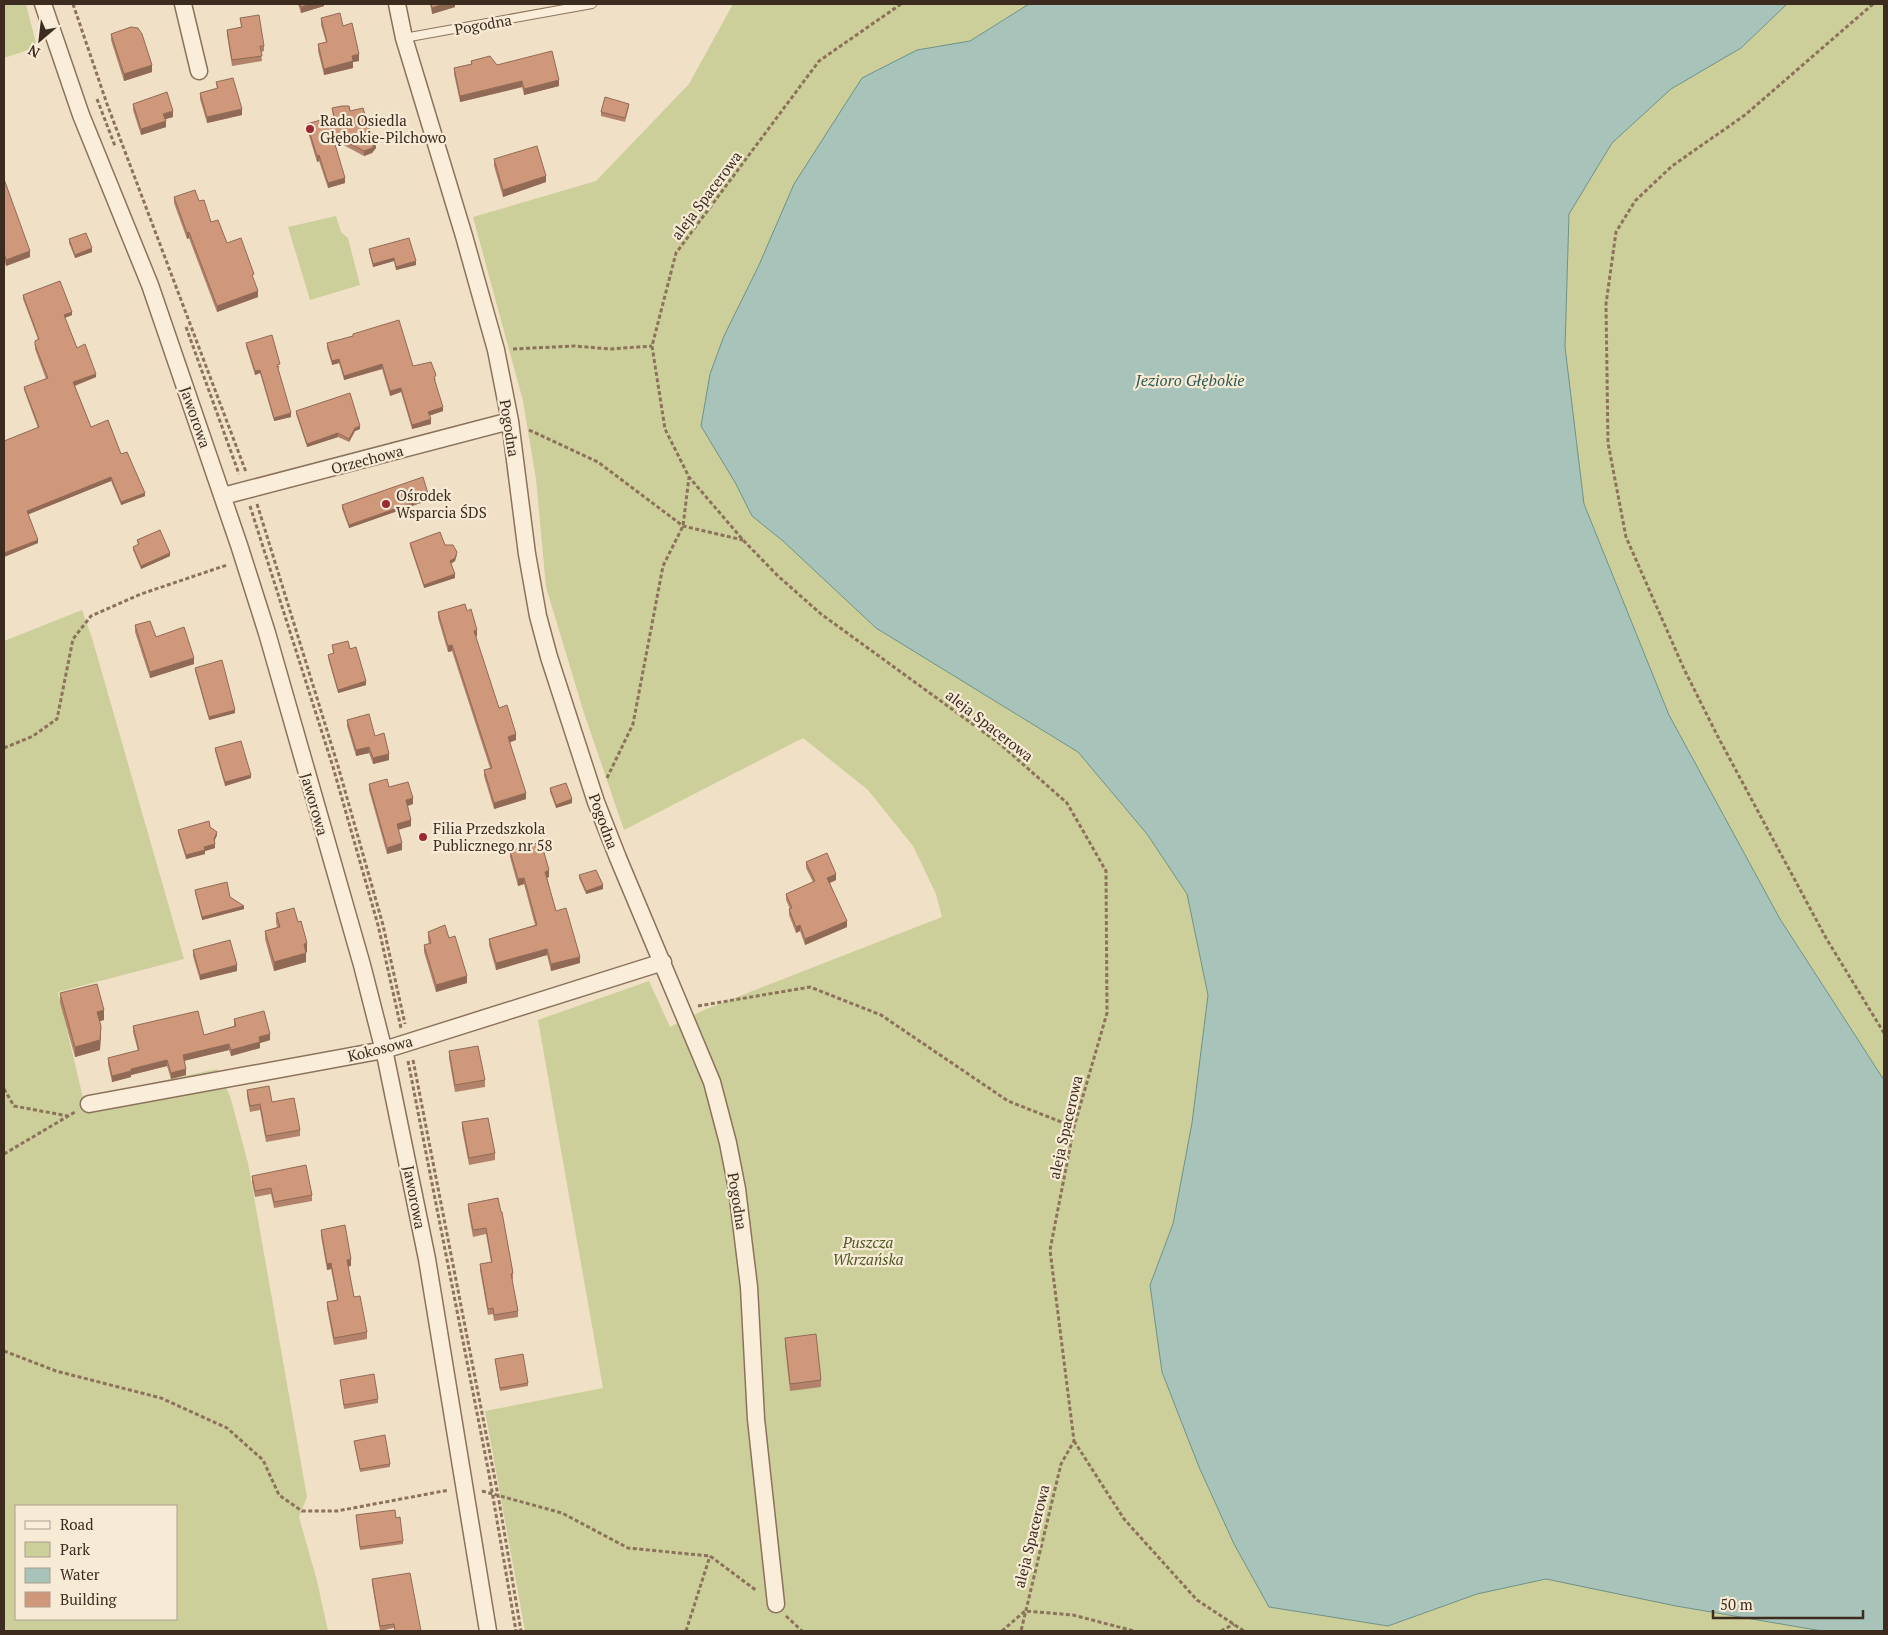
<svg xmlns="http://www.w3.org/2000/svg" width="1888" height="1635" font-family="'PT Serif',serif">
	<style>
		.green { fill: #cccf99; fill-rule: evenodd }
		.water { fill: #a8c3b9; stroke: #6e9287 }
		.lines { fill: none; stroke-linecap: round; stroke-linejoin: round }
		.service-casing { stroke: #8c725b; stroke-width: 10 }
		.minor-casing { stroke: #8c725b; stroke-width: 19 }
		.path { stroke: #8c725b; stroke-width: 3; stroke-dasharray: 4 2.5; stroke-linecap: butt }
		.service { stroke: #faeeda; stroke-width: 8 }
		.minor { stroke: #faeeda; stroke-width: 16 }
		.wall { fill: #b2836a }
		.shaded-wall { fill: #916a56 }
		.building { fill: #cf987b; stroke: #916a56 }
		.poi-dot { fill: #9d2932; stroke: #f7ebd6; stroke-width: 2 }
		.labels { text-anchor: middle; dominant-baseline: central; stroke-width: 4.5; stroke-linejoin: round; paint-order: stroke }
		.street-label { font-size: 15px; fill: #3c2b1f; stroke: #f7ebd6 }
		.poi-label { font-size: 15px; fill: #3c2b1f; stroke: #f7ebd6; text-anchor: start }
		.park-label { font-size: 15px; font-style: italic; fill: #4f5925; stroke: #f7ebd6 }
		.water-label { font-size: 16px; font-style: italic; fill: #2e5c56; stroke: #f7ebd6 }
	</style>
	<rect width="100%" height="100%" fill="#f0e0c6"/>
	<path class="green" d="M4,4H26L37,47L4,58Z
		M733,4H1029L970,41L917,50L759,265L724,336L710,374L736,484L752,516L783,541L876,628L1078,752L1147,834L1187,894L1208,995L1192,1123L1173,1224L1150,1285L1162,1372L1199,1467L1234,1544L1269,1607L1388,1626L1477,1594L1546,1579L1676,1606L1822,1631H525L485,1411L603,1388L538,1020L649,981L670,1027L704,1010L942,917L936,894L913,846L868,790L803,738L624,830L584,713L546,587L536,479L523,401L473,217L596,181L689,84Z
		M1787,4H1884V1080L1780,919L1669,715L1584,504L1565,347L1569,214L1612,143L1671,89L1741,48Z
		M336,216L341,232L348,238L360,285L310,300L288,227Z
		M82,610L92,638L184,959L58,992L83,1098L217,1069L230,1096L248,1163L307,1497L299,1517L317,1581L328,1631H4V641ZM16,1506H176V1619H16Z"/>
	<path class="water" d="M1029,4H1787L1741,48L1671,89L1612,143L1569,214L1565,347L1584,504L1669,715L1780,919L1884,1080V1631H1822L1676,1606L1546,1579L1477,1594L1388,1626L1269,1607L1234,1544L1199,1467L1162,1372L1150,1285L1173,1224L1192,1123L1208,995L1187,894L1147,834L1078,752L876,628L783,541L752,516L736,484L701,426L710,374L724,336L759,265L794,184L862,78L917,50L970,41Z"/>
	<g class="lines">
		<g class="service-casing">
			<path id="service" d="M404,38L592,4"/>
		</g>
		<g class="minor-casing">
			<path id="minor" d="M43,4L81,115L150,285L239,545L267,633L362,965L386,1059L427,1259L488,1631
				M183,4L199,71
				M397,4L404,38L464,236L496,350L510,421L527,554L538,616L549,657L596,802L618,858L712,1082L728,1143L737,1189L749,1287L756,1419L776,1604
				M223,496L510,421
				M89,1104L384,1050L663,962"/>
		</g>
		<path class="path" d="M73,4L107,104L246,472
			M901,4L819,61L676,253L652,346L665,429L689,477L743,540L778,576L821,614L1000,744L1067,803L1106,871L1107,1013L1074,1127L1050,1250L1074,1441L1061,1464L1021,1631
			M1873,4L1745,115L1672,166L1635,201L1616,232L1606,304L1608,443L1626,537L1684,669L1717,735L1826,938L1884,1033
			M97,99L115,146
			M186,327L239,474
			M513,349L574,346L611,349L652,346
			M529,430L598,462L683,526L743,540
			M257,504L338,766L383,925L405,1024
			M250,506L333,767L378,925L401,1028
			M4,748L33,736L57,719L73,639L91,616L141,594L227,565
			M607,778L633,724L663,566L683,526L689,477
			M698,1006L810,987L881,1015L1008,1101L1074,1127
			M413,1060L498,1495L521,1631
			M408,1061L489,1474L516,1631
			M4,1089L14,1106L68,1116
			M4,1154L75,1112
			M4,1351L56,1371L161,1398L227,1428L263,1460L279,1495L302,1511H337L449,1490
			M1074,1441L1124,1519L1197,1600L1244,1631
			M482,1491L562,1513L628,1548L710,1556L757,1591
			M786,1616L802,1631
			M686,1631L710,1556
			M1002,1631L1025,1611L1073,1615L1134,1631
			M1221,1631L1234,1624"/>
		<use href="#service" class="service"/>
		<use href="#minor" class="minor"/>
	</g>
	<path class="wall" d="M298,4H324V6L301,13Z
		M430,4H455V7L432,14Z
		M240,18L264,46V51L261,52L262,61L232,66L227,35V30L241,27Z
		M321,18L343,26L359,61L353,62V68L324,75L318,51V44L326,42L321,25Z
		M111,34L152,72L124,81L111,40Z
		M471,61L497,65L559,86L524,95L522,87L460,102L454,74V68L471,64Z
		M216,82L242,115L207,123L200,99V93L217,89Z
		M133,104L173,117L165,119L166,127L141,135L133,110Z
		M629,107L625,122L601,116V112Z
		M332,108L350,111L370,131L376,148L372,153L364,156L334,140L345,183L328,188L319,161L317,162L307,129V124L333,117Z
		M494,159L546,182L503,197L494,166Z
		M4,179L30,257L6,266L4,259Z
		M174,197L199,201L211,222L254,280L258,297L217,312L189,238L187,239L174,203Z
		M69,239L92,252L75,258L69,243Z
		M369,249L416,265L396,270L394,261L373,267L369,252Z
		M23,295L72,315L65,318L77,348L96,377L75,386L91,427L121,454L145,496L121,505L111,481L28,514L38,543L4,557L38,428L24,390V387L46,379L35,349V341L38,339L23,299Z
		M353,334L436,379L435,380L443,411L429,416L431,424L412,429L401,392L390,396L382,369L344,380L339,363L332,365L327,348V343L353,336Z
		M246,343L280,367L278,368L291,417L274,421L260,373L255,375L246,346Z
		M296,411L360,429L355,431L349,442L338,437L307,447L296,414Z
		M429,500L349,528L342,509V505Z
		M137,540L170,556L141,569L133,550V547L138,545Z
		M410,543L457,555L455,561L451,564L455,578L424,588L410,546Z
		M467,611L477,636L475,637L499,708L516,740L510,742L526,799L494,809L484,776V770L490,768L452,651L448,652L438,618V612Z
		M135,625L156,637L194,664L150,678L135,632Z
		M332,645L350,649L366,685L338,693L328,658V655L333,653Z
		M195,668L235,713L209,720L195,671Z
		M347,720L375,736L389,760L373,764L369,753L356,756L347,726Z
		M215,748L251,778L225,786L215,751Z
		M369,784L389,787L413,804L408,806L411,826L398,830L402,850L387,854L369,790Z
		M550,788L572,803L556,808L550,792Z
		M210,827L217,835L214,841L215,848L205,851V854L186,859L178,833V830Z
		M510,851L549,877L547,878L556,911L580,963L551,971L547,955L496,970L489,945V939L535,925L524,884L518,886L510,857Z
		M806,862L836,880L830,883L847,927L805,945L800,931L796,933L789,915V909H790L786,900V894L813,882L806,868Z
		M579,875L603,889L586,894L579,878Z
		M195,890L230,897L244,909L202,920L195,893Z
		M276,913L307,952H306V962L274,971L265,939V931L277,927L276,922Z
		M428,932L449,938L467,983L436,992L424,952V945L429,944L428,938Z
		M193,950L237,971L200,980L193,956Z
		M60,993L104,1020L99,1021L101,1036L100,1050L75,1057L60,1003Z
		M234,1019L270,1040L260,1043V1048L231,1056L229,1050L184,1061L186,1075L171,1079L167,1066L131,1075V1077L112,1082L108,1064V1058L138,1051L133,1032V1026L204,1035L234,1026Z
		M449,1051L485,1080V1087L455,1092L449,1058Z
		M247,1090L272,1102L300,1130V1136L266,1142L260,1110L250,1112L247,1096Z
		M462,1122L495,1153V1160L469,1165L462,1129Z
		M252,1176L312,1195V1201L274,1208L271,1194L255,1197L252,1182Z
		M498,1198L513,1273V1279L512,1280L518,1311V1317L494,1321L493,1314L488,1315L480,1270V1264L491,1262L486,1234L473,1237L468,1210V1204Z
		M321,1230L351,1266H348L354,1297L367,1332V1339L334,1345L327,1308V1302L337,1300L331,1269L327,1270L321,1236Z
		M785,1338L821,1380V1387L790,1391L785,1345Z
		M495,1359L528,1383V1386L500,1391Z
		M340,1380L378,1399V1403L344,1409Z
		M354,1441L390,1464V1467L360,1472Z
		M356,1515L396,1518L403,1541V1544L360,1550Z
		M372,1579L421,1631H394V1628L380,1631L372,1584Z"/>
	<path class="shaded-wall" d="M311,4H324V6L301,13V7Z
		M444,4H455V7L432,14V8Z
		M359,54V61L353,62V68L324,75V69L352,56Z
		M152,65V72L124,81V74Z
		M559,80V86L524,95V89Z
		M522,81V87L460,102V96Z
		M242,109V115L207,123V117Z
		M173,111V117L163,120V114Z
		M166,121V127L141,135V129Z
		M376,142V148L372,153L364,156V151Z
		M319,155V161L317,162V156Z
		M546,176V182L503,197V190Z
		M345,178V183L328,188V183Z
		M189,232V238L187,239V233Z
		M92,248V252L75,258V255Z
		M30,251V257L6,266V260Z
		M394,258V261L373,267V264Z
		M416,261V265L396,270V267Z
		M258,291V297L217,312V306Z
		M72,312V315L64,318V315Z
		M339,359V363L332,365V361Z
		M382,364V369L344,380V376Z
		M260,370V373L255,375V371Z
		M96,374V377L73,386V382Z
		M401,388V392L390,396V391Z
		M443,407V411L428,416V412Z
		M291,413V417L274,421V418Z
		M431,419V424L412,429V425Z
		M360,426V429L355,431L349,442V439L355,428Z
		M338,433V437L307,447V444Z
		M111,477V481L27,515V511Z
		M145,493V496L121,505V502Z
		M429,497V500L349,528V525Z
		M38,540V543L4,557V553Z
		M457,552L455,561L450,564V561Z
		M170,553V556L141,569V566Z
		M455,574V578L424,588V585Z
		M477,630V636L474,637V631Z
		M452,645V651L448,652V646Z
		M194,658V664L150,678V672Z
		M366,681V685L338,693V690Z
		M235,710V713L209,720V717Z
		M516,734V740L508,743V737Z
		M369,747V753L356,756V750Z
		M389,754V760L373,764V758Z
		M251,775V778L225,786V782Z
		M526,793V799L494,809V803Z
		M413,798V804L406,806V800Z
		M572,799V803L556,808V805Z
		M411,820V826L397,830V824Z
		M217,832V835L214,842V839Z
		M402,843V850L387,854V848Z
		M215,844V848L205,851V854L186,859V855L204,847Z
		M549,870V877L545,878V872Z
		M836,874V880L827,884V878Z
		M524,878V884L518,886V879Z
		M603,885V889L586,894V891Z
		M244,906V909L202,920V917Z
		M847,921V927L805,945V939Z
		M800,925V931L796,933V927Z
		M307,943V952L304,953V944Z
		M547,949V955L496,970V963Z
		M306,953V962L274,971V962Z
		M580,957V963L551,971V964Z
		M237,965V971L200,980V975Z
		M467,976V983L436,992V985Z
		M104,1010V1020L97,1022V1012Z
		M101,1026L100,1050L75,1057V1047Z
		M270,1034V1040L260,1043V1048L231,1056V1050L259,1037Z
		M229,1044V1050L183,1061V1055Z
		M167,1060V1066L131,1075V1077L112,1082V1076L131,1069Z
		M186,1069V1075L171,1079V1073Z
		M351,1259V1266L347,1267V1260Z
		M331,1263V1269L327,1270V1264Z"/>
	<path class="building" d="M300,4H311L301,7Z
		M431,4H444L432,8Z
		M340,13L343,26L352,23L359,54L352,56L353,61L324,69L318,44L327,42L321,18Z
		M259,15L264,46H260L262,56L232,60L227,30L242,27L240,18Z
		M131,27L138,28L142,34L152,65L124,74L111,34Z
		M552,51L559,80L524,89L522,81L460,96L454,68L472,64L471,61L490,56L497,65Z
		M233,78L242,109L207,117L200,93L218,88L216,82Z
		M167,92L173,111L163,114L166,121L141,129L133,104Z
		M605,97L629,104L625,118L601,112Z
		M342,106H349L350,111L363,108L370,131L375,136L376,142L372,148L364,151L332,134L345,178L328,183L319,155L317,156L307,124L334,116L332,108Z
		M537,146L546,176L503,190L494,159Z
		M4,179L30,251L6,260L4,253Z
		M195,190L199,201L204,200L211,222L218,220L227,243L241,238L254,274L252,275L258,291L217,306L189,232L187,233L174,197Z
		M86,233L92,248L75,255L69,239Z
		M409,238L416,261L396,267L394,258L373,264L369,249Z
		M60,281L72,312L64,315L77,348L85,344L96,374L73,382L91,427L108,420L121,454L127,452L145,493L121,502L111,477L27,511L38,540L4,553V441L39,427L24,387L48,378L35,345V341L39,339L23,295Z
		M399,320L413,366L431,362L436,375L434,378L443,407L428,412L431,419L412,425L401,388L390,391L382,364L344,376L339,359L332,361L327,343L353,336V334Z
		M272,335L280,364L277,365L291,413L274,418L260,370L255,371L246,343Z
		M350,393L360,426L355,428L349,439L338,433L307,444L296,411Z
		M423,477L429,497L349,525L342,505Z
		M160,530L170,553L141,566L133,547L139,544L137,540Z
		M440,532L445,545H453L457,552L455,558L450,561L455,574L424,585L410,543Z
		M465,604L467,611L471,609L477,630L474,631L499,708L507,705L516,734L508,737L526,793L494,803L484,770L492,768L452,645L448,646L438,612Z
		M150,621L156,637L184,627L194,658L150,672L135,625Z
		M348,641L350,649L356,647L366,681L338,690L328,655L334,653L332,645Z
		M222,660L235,710L209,717L195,668Z
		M369,714L375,736L384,733L389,754L373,758L369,747L356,750L347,720Z
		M241,741L251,775L225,782L215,748Z
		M387,779L389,787L408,782L413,798L406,800L411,820L397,824L402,843L387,848L369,784Z
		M566,783L572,799L556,805L550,788Z
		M209,821L210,827L217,832L214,839L215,844L204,847L205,850L186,855L178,830Z
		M541,842L549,870L545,872L556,911L566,908L580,957L551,964L547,949L496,963L489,939L537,925L524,878L518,879L510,851Z
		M827,853L836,874L827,878L847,921L805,939L800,925L796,927L789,909L792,908L786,894L815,881L806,862Z
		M596,870L603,885L586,891L579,875Z
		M227,882L230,897L244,906L202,917L195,890Z
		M294,908L298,922L301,921L307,943L304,944L306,953L274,962L265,931L280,927L276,913Z
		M445,925L449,938L455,936L467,976L436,985L424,945L431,943L428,932Z
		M230,940L237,965L200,975L193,950Z
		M97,984L104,1010L97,1012L101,1026L100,1040L75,1047L60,993Z
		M198,1011L204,1035L236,1026L234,1019L264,1011L270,1034L259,1037L260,1042L231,1050L229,1044L183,1055L186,1069L171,1073L167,1060L131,1069V1071L112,1076L108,1058L139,1050L133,1026Z
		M478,1046L485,1080L455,1085L449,1051Z
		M269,1086L272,1102L294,1098L300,1130L266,1136L260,1104L250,1106L247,1090Z
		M488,1118L495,1153L469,1158L462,1122Z
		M306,1165L312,1195L274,1202L271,1188L255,1191L252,1176Z
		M498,1198L501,1212H502L513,1273L511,1274L518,1311L494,1315L493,1308L488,1309L480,1264L492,1262L486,1228L473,1230L468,1204Z
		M345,1225L351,1259L347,1260L354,1297L360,1296L367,1332L334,1338L327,1302L338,1300L331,1263L327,1264L321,1230Z
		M816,1334L821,1380L790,1384L785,1338Z
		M523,1354L528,1383L500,1388L495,1359Z
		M374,1374L378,1399L344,1405L340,1380Z
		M385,1435L390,1464L360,1469L354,1441Z
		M395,1510L396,1518L400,1517L403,1541L360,1547L356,1515Z
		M410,1573L421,1631H395L394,1624L380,1626L372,1579Z"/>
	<g class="poi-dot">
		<circle cx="310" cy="129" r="5"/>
		<circle cx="386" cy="504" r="5"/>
		<circle cx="423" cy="837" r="5"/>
	</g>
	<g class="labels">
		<g class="street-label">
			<text transform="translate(483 24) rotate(-10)">Pogodna</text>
			<text transform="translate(706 195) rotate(-53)">aleja Spacerowa</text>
			<text transform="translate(196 417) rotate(71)">Jaworowa</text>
			<text transform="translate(510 428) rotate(81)">Pogodna</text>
			<text transform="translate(367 459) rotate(-15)">Orzechowa</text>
			<text transform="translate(990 725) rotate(38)">aleja Spacerowa</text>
			<text transform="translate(315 804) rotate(74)">Jaworowa</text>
			<text transform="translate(604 821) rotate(70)">Pogodna</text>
			<text transform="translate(380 1048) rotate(-14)">Kokosowa</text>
			<text transform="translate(1065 1127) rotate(-77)">aleja Spacerowa</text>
			<text transform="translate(415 1197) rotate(79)">Jaworowa</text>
			<text transform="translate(738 1201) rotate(81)">Pogodna</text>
			<text transform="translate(1031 1536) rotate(-76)">aleja Spacerowa</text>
		</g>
		<g class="poi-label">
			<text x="320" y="120">Rada Osiedla<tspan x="320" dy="17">Głębokie-Pilchowo</tspan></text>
			<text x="396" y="495">Ośrodek<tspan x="396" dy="17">Wsparcia ŚDS</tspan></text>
			<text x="433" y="828">Filia Przedszkola<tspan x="433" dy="17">Publicznego nr 58</tspan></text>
		</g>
		<g class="park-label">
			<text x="868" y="1242">Puszcza<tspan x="868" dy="17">Wkrzańska</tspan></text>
		</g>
		<g class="water-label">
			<text x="1190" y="380">Jezioro Głębokie</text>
		</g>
	</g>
	<rect width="1888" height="1635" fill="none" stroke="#3c2b1f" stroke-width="10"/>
	<rect x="15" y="1505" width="162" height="115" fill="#f7ebd6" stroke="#ac9e8d"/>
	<rect x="25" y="1521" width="25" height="8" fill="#faeeda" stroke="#ac9e8d"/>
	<text x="60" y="1530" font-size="15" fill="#3c2b1f">Road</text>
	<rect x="25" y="1542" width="25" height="15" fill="#cccf99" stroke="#ac9e8d"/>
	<text x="60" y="1555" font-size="15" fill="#3c2b1f">Park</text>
	<rect x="25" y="1568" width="25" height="15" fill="#a8c3b9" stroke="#ac9e8d"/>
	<text x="60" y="1580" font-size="15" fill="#3c2b1f">Water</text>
	<rect x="25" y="1592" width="25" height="15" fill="#cf987b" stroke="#ac9e8d"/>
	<text x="60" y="1605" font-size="15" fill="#3c2b1f">Building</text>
	<g transform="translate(40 40) rotate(208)" stroke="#f7ebd6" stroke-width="4" paint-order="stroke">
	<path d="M0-4L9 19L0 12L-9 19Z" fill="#3c2b1f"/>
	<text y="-8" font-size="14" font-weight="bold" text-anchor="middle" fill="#3c2b1f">N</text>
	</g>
	<path d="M1713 1610v8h150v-8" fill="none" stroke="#3c2b1f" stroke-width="2.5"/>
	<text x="1720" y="1610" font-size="15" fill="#3c2b1f" stroke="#f7ebd6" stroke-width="4" paint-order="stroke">50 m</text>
</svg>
